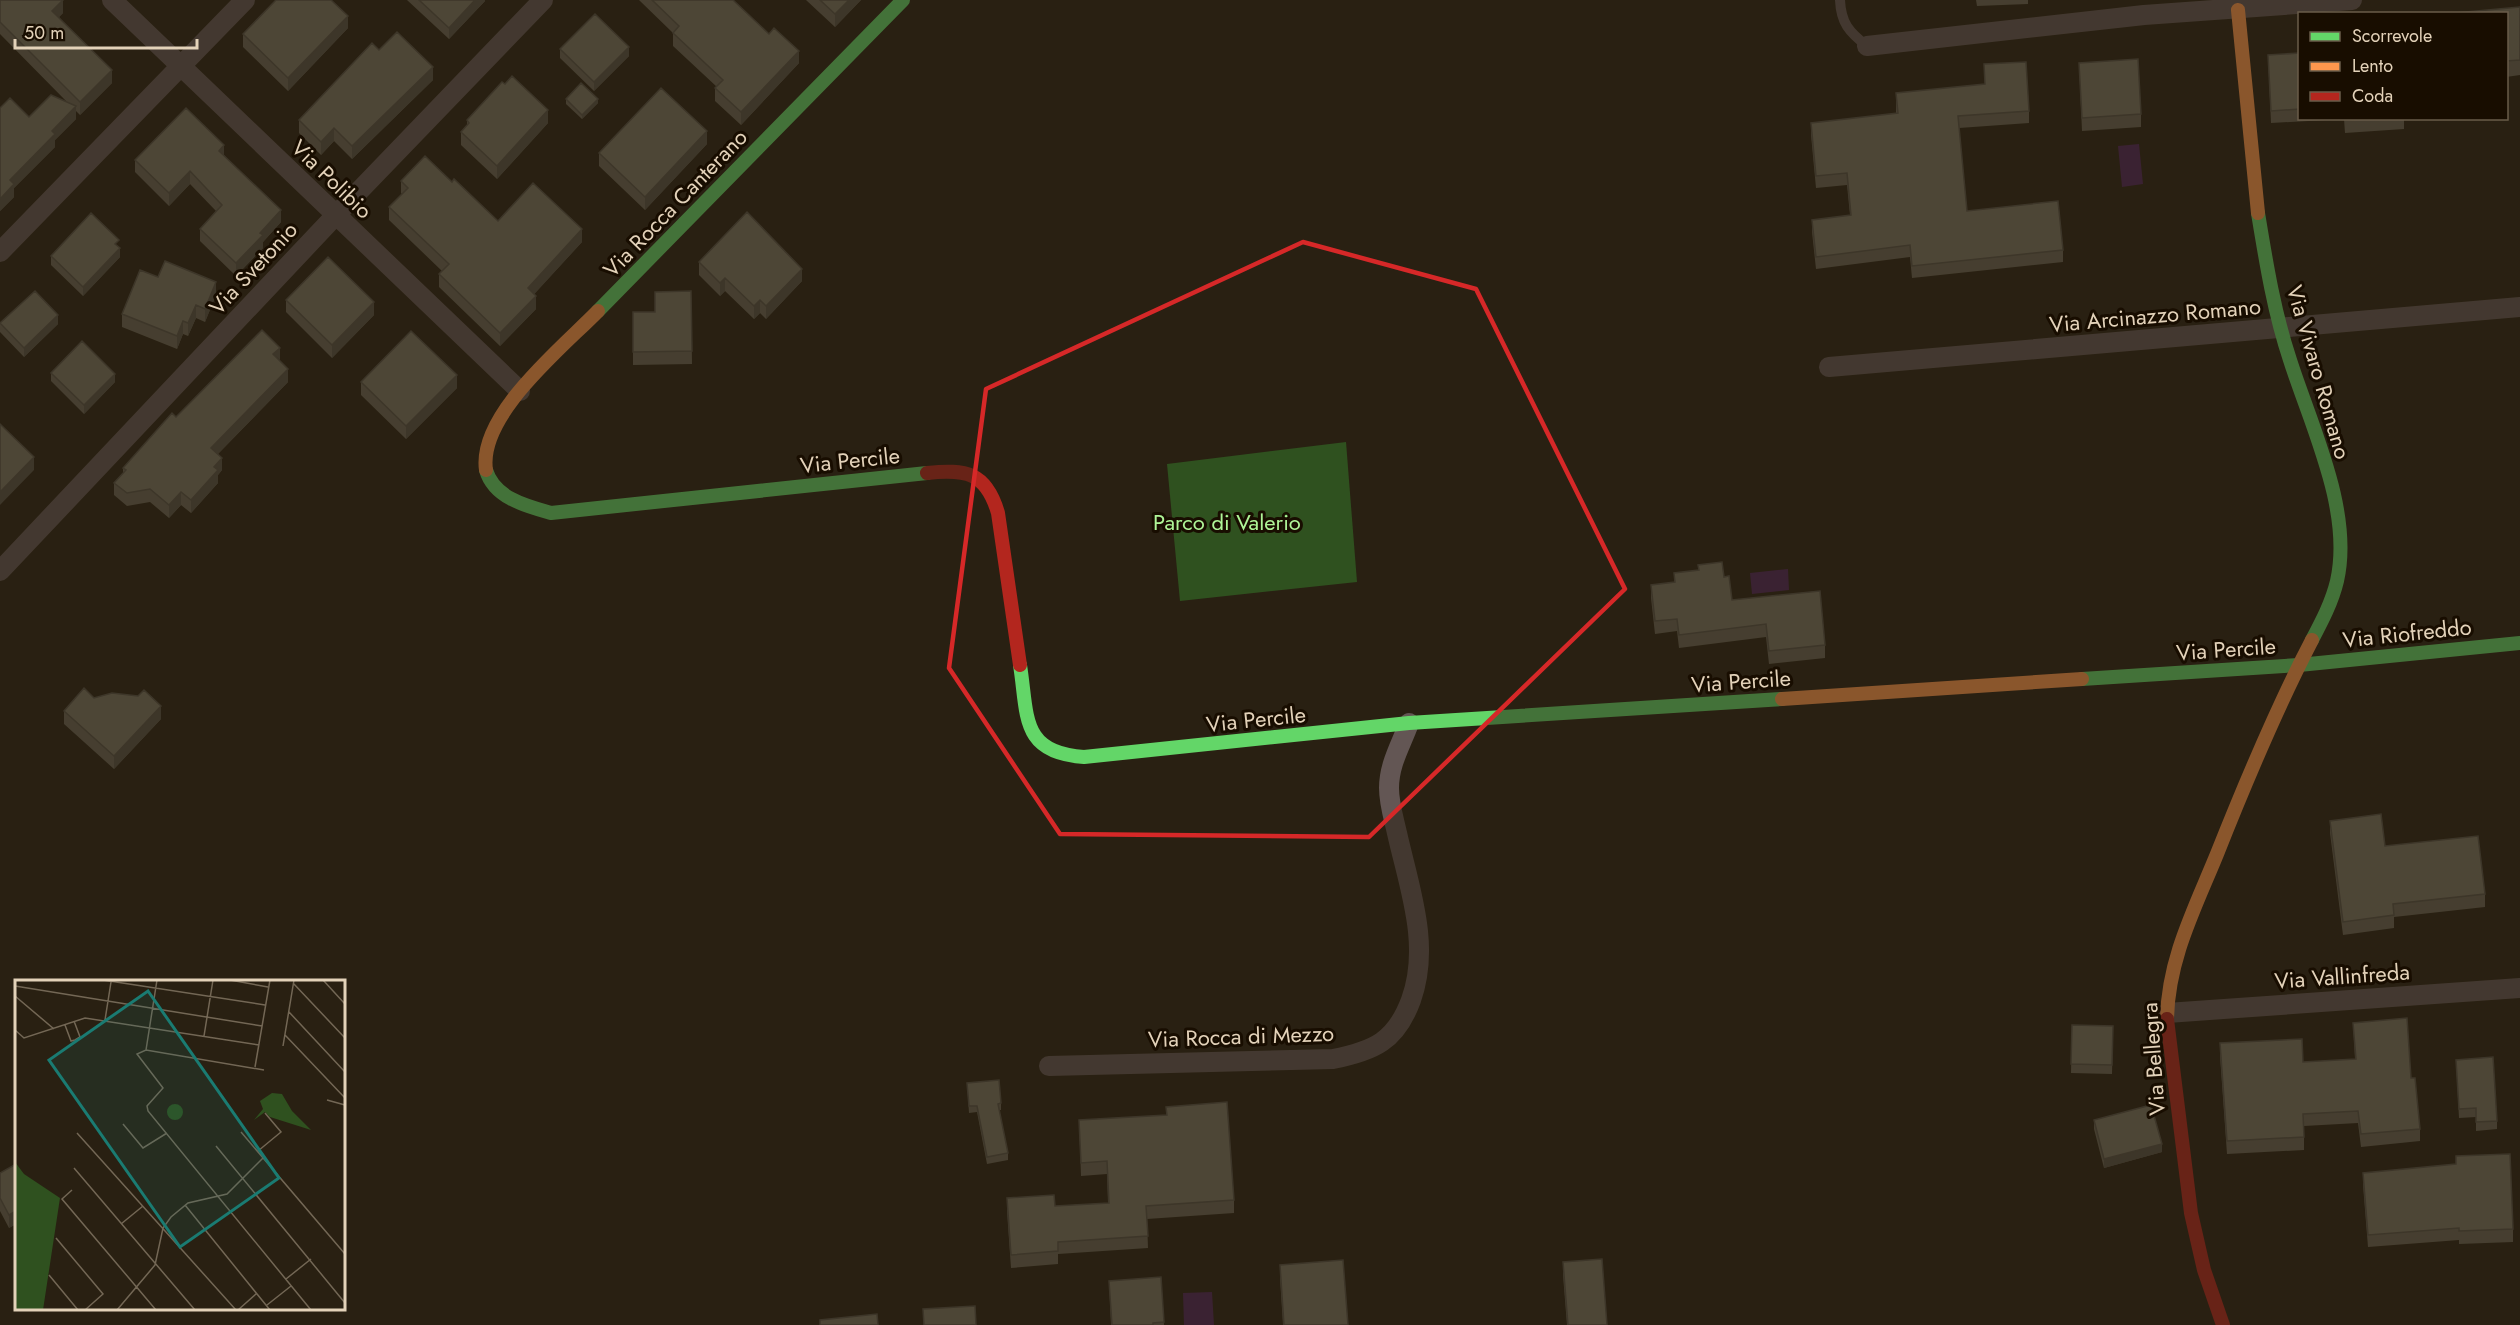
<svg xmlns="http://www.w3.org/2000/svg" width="2520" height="1325" font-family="Jost,sans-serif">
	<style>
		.green { fill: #2f511f }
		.water { fill: #4f2459 }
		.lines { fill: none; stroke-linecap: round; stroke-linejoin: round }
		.lane { stroke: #635654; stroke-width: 10 }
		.street { stroke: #635654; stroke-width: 20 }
		.fast { stroke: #63d668; stroke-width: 14 }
		.slow { stroke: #ff974d; stroke-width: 14 }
		.jam { stroke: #b3261e; stroke-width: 14 }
		.wall { fill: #686354 }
		.shaded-wall { fill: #555045 }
		.building { fill: #797362; stroke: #555045; stroke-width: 1.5 }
		.marked { fill: none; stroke: #d62828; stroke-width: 4.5; stroke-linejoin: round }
		.labels { text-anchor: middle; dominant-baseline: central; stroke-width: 6; stroke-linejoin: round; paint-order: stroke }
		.street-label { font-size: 22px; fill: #e3d2b9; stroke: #180d00 }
		.park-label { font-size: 22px; fill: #aff597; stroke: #180d00 }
		.inset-road { fill: none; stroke: #736755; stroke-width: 1.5 }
		.view { fill: #1a7b72; fill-opacity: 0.15; stroke: #1a7b72; stroke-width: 3 }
		.inset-edge { fill: none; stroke: #e3d2b9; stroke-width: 3 }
	</style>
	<rect width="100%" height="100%" fill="#292012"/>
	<path class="green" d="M1346,442L1357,582L1180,601L1167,464Z"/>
	<path class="water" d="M2139,144L2143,184L2122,187L2118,146Z
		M1788,569L1789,590L1752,594L1750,573Z
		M1212,1292L1214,1325H1184L1183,1293Z"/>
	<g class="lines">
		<path class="lane" d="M1840,0C1841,23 1849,32 1867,46"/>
		<path class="street" d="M112,0L520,391
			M1867,46L2144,15L2352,0
			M0,252L245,0
			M1829,367L2520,307
			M0,571L335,216L543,0
			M2167,1013L2520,988
			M1049,1066L1333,1059C1374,1051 1396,1041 1411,1000C1431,945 1409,887 1397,833C1394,819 1389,804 1389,788C1389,764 1401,745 1409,723"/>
		<path class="fast" d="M2258,213C2266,262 2274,312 2290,360C2311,426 2353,511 2337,581C2332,602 2322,621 2312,640
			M598,311L903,0
			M486,470C494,498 526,506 551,513L927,473
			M1020,665C1028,715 1020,753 1084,757L1409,723L1782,699
			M2082,679L2299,665L2520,643"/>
		<path class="slow" d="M2238,10L2258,213
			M486,470C478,415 562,348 598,311
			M1782,699L2082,679
			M2167,1019C2168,959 2195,908 2217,854C2246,781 2276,709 2312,640"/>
		<path class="jam" d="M927,473C966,469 986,472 998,513L1020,665
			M2167,1019L2191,1213L2204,1270L2223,1325"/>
	</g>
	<path class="wall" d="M0,0L63,13L59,17L112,83L80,115L76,111V119L55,140V147L14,188V197L0,211V108L29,117L67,102L0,34Z
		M407,0H485V1L449,39Z
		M639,0H733L799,63L741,125L715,101V88L717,87L673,46V33Z
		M806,0H861L835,27Z
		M1976,0H2028V4L1977,6Z
		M2520,7V75L2506,77V14Z
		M348,28L288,91L243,47V34Z
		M560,49L629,56L594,91L560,58Z
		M379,50L433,80L352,159L334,141L321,155L299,133V120Z
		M2300,53V118H2404V129L2345,133L2344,119L2271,123L2268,55Z
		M2079,63L2141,114V127L2082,131Z
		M1984,64L2029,111V123L1959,128L1967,211L2063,250V262L1912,278L1910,257L1816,269L1812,232V220L1850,215L1847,185L1816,188L1811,135V123L1896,114V93L1985,84Z
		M566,99L598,103L582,119L566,104Z
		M467,120L548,123L497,179L461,145V132L467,125Z
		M707,144L645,210L599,166V153Z
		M224,155L281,222L263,242V248L236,276L200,241V229L216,211L190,184L169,206L135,172V160Z
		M401,181L452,182L498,221L582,242L534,294L536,309L500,346L439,287V274L442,271L389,220V207L402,194L401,193Z
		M119,248L120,257L83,296L51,265V256Z
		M699,262L802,281L766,319L760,313L754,319L725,291L720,296L699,275Z
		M158,277L216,295L205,322L196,318L188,336L183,334L177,349L122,327V314Z
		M691,291L692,364L633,365V312H655Z
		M286,300L374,315L332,358L286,312Z
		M0,323L58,324L24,357L0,332Z
		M280,361L288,382L218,454L222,470L218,475V483L191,513L181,505L169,518L150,502L127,506L114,495V483L123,473V468L176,417Z
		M51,373L115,382L84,414L51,381Z
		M361,382L457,388L406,439L361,395Z
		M1698,565L1724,577L1732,600L1825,645V658L1769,664L1766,637L1679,648L1677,631L1655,634L1651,598V585L1674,582V573L1698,570Z
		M94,698L161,719L114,769L64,724V711Z
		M2330,821L2385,846L2485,894V907L2394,917V928L2343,935L2330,833Z
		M2353,1023L2411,1078L2420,1129V1141L2361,1147L2358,1123L2304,1126V1150L2227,1154L2220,1056V1043L2303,1062L2355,1059Z
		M2072,1025L2113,1026L2112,1074L2071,1073Z
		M2456,1060L2497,1121V1129L2476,1131V1117L2459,1118Z
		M967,1083L1001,1103V1110H999L1008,1153V1160L987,1164L977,1112L969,1113Z
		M1166,1107L1234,1200V1213L1147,1219L1148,1248L1058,1254V1264L1011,1268L1007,1211V1198L1055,1206L1108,1203L1107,1174L1081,1176L1079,1120L1166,1115Z
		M2094,1120L2162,1152L2104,1168L2094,1129Z
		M16,1164V1224L9,1228L0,1211V1173Z
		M2363,1173L2513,1229V1242L2459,1244V1240L2368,1247L2363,1185Z
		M1563,1262L1607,1325H1567L1563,1275Z
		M1280,1265L1348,1325H1283L1280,1278Z
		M1161,1277L1164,1325H1111L1109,1281Z"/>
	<path class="shaded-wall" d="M63,0V13L52,24V11Z
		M475,0H485V1L449,39V28Z
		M849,0H861L835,27V14Z
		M348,16V28L288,91V78Z
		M629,47V56L594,91V82Z
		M799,51V63L741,125V112Z
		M433,67V80L352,159V146Z
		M112,70V83L80,115V102Z
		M598,99V103L582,119V115Z
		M76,106V119L55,140V147L14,188V197L0,211V199L10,180L52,131Z
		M548,110V123L497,179V166Z
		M334,128V141L321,155V142Z
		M707,131V144L645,210V197Z
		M224,145V158L219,151Z
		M190,171V184L169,206V193Z
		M281,210V222L263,242V248L236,276V263L260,233Z
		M582,229V242L528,301V288Z
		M120,248V257L83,296V287Z
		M802,269V281L766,319V306Z
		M725,278V291L720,296V283Z
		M216,282V295L205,322V309Z
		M536,296V309L500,346V333Z
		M760,300V313L754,319V306Z
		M374,302V315L332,358V345Z
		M196,305V318L188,336V323Z
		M58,315V324L24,357V348Z
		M183,321V334L177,349V336Z
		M280,348V360L273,354Z
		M288,369V382L211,461V448Z
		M115,374V382L84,414V405Z
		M457,375V388L406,439V426Z
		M34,457V470L0,505V492Z
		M222,458V470L218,475V483L191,513V500L214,467Z
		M181,492V505L169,518V505Z
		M161,706V719L114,769V756Z
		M2162,1144V1152L2104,1168V1159Z
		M16,1211V1224L9,1228V1215Z"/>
	<path class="building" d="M0,0H63L52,11L112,70L80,102L0,22Z
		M276,0H331L348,16L288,78L243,34Z
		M419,0H475L449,28Z
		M652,0H733L769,34L774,28L799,51L741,112L715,88L723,80L673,33L679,26Z
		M820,0H849L835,14Z
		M2520,7V60L2506,61V14H2444Z
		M595,14L629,47L594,82L560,49Z
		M397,32L433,67L352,146L334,128L321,142L299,120L372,43L379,50Z
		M2300,53V109L2271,111L2268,55Z
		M2138,59L2141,114L2082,118L2079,63Z
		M2026,62L2029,111L1958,116L1967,211L2058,201L2063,250L1912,266L1910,245L1816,257L1812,220L1851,215L1847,173L1816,176L1811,123L1898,113L1896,93L1985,84L1984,64Z
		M512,76L548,110L497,166L461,132L469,123L467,120L502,82L505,84Z
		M581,83L598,99L582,115L566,99Z
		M661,88L707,131L645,197L599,153Z
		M51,95L76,106L52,131L55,134L10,180L14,184L0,199V108L10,98L29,117Z
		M186,108L224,145L219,151L281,210L260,233L263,235L236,263L200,229L222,205L190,171L169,193L135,160Z
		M2345,118H2374L2345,120Z
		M425,156L452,182L454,179L498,221L533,183L582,229L528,288L536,296L500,333L439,274L449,264L389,207L408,188L401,181Z
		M747,212L802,269L766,306L760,300L754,306L725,278L720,283L699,262Z
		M91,213L119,240L115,244L120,248L83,287L51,256Z
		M328,257L374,302L332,345L286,300Z
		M165,261L216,282L205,309L196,305L188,323L183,321L177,336L122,314L140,270L158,277Z
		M35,291L58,315L24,348L0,323Z
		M691,291L692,351L633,352V312H655V292Z
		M262,330L280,348L273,354L288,369L211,448L222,458L214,467L218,470L191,500L181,492L169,505L150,489L127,493L114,483L126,470L123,468L172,413L176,417Z
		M411,331L457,375L406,426L361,382Z
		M82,341L115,374L84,405L51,373Z
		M0,424L34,457L0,492Z
		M1722,562L1724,577L1729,576L1732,600L1820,591L1825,645L1769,651L1766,624L1679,635L1677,619L1655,621L1651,585L1675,582L1674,573L1699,570L1698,565Z
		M84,688L94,698L112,693L138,696L144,690L161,706L114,756L64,711Z
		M2381,814L2385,846L2478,836L2485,894L2393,904L2394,915L2343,922L2330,821Z
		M2407,1018L2411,1078H2415L2420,1129L2361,1134L2358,1111L2303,1114L2304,1137L2227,1141L2220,1043L2302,1039L2303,1062L2356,1059L2353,1023Z
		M2072,1025L2113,1026L2112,1065L2071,1064Z
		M2493,1057L2497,1121L2476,1122V1108L2459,1109L2456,1060Z
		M999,1080L1001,1103L998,1104L1008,1153L987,1157L977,1106H969L967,1083Z
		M1227,1102L1234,1200L1146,1206L1148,1236L1058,1242V1251L1011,1255L1007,1198L1054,1195L1055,1206L1109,1203L1107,1161L1081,1163L1079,1120L1167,1115L1166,1107Z
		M2151,1105L2162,1144L2104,1159L2094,1120Z
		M2510,1154L2513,1229L2459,1231V1228L2368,1235L2363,1173L2456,1164V1156Z
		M16,1164V1211L9,1215L0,1198V1173Z
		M1602,1259L1607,1325H1568L1563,1262Z
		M1343,1260L1348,1325H1284L1280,1265Z
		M1161,1277L1164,1322L1153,1323V1325H1112L1109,1281Z
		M975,1306L976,1325H924L923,1309Z
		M877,1314L878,1325H820V1320Z"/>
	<path d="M0 0H2520V1325H0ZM1303,242L1476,289L1625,589L1369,837L1060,834L949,668L986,389Z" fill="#292012" fill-opacity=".55" fill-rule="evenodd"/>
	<path class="marked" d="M1303,242L1476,289L1625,589L1369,837L1060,834L949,668L986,389Z"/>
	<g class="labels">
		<g class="street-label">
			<text transform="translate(332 179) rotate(44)">Via Polibio</text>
			<text transform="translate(675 203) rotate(-46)">Via Rocca Canterano</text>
			<text transform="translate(253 268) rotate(-47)">Via Svetonio</text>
			<text transform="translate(2155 315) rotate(-5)">Via Arcinazzo Romano</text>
			<text transform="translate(2319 372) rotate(74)">Via Vivaro Romano</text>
			<text transform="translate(850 460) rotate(-6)">Via Percile</text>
			<text transform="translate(2407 633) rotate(-6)">Via Riofreddo</text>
			<text transform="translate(2226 649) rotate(-4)">Via Percile</text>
			<text transform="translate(1741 681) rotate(-4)">Via Percile</text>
			<text transform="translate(1256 719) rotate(-6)">Via Percile</text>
			<text transform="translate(2342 976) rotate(-4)">Via Vallinfreda</text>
			<text transform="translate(1241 1036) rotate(-2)">Via Rocca di Mezzo</text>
			<text transform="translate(2153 1059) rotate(-94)">Via Bellegra</text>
		</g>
		<g class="park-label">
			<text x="1227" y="522">Parco di Valerio</text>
		</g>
	</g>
	<g transform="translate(15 980)">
		<rect width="330" height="330" fill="#292012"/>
		<path d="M257,113L267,114L277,131L296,150L255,137L250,132L239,140L248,129L245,121ZM152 132a8 8 0 1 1 16 0a8 8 0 1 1-16 0ZM0,182L9,194L45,218L28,330H0Z" fill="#2f511f"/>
		<path class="inset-road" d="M88,0L250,25M215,0L253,7M308,0L330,24M278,3L330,58M0,6L247,46M0,16L39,49M274,32L330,92M90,40L96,2M50,45L56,61L60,60L65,57L59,41M0,50L9,58L70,38L244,65M270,55L330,118M189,56L198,0M268,66L279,0M131,70L142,0M240,87L255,0M249,90L131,70L122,74L148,108L132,126L133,131L296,330M312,120L330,125M108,144L128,168L152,153M226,152L330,274M62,153L221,330M201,166L330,323M243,171L266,152L250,133M59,188L180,330M57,210L47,219L141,330M170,225L255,330M106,244L128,226M41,258L88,314L70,330M34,295L63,330M271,299L296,279M252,325L276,306M102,330L140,285L148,248L156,237L173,223L212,214L248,178M223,330L242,313"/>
		<path class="view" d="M133,11L264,198L165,267L34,80Z"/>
		<rect width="330" height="330" class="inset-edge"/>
	</g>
	<rect x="2298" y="12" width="210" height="108" fill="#180d00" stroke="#695c4a" stroke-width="1.5"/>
	<rect x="2310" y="32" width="30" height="9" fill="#63d668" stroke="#695c4a" stroke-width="1.5"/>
	<text x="2352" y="42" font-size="18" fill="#e3d2b9">Scorrevole</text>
	<rect x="2310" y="62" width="30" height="9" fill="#ff974d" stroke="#695c4a" stroke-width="1.5"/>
	<text x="2352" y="72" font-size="18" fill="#e3d2b9">Lento</text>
	<rect x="2310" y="92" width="30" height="9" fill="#b3261e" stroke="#695c4a" stroke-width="1.5"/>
	<text x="2352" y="102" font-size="18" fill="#e3d2b9">Coda</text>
	<path d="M15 39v9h182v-9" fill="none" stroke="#e3d2b9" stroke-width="3"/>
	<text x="24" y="39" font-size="18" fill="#e3d2b9" stroke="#180d00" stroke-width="4.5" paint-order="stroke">50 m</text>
</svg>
